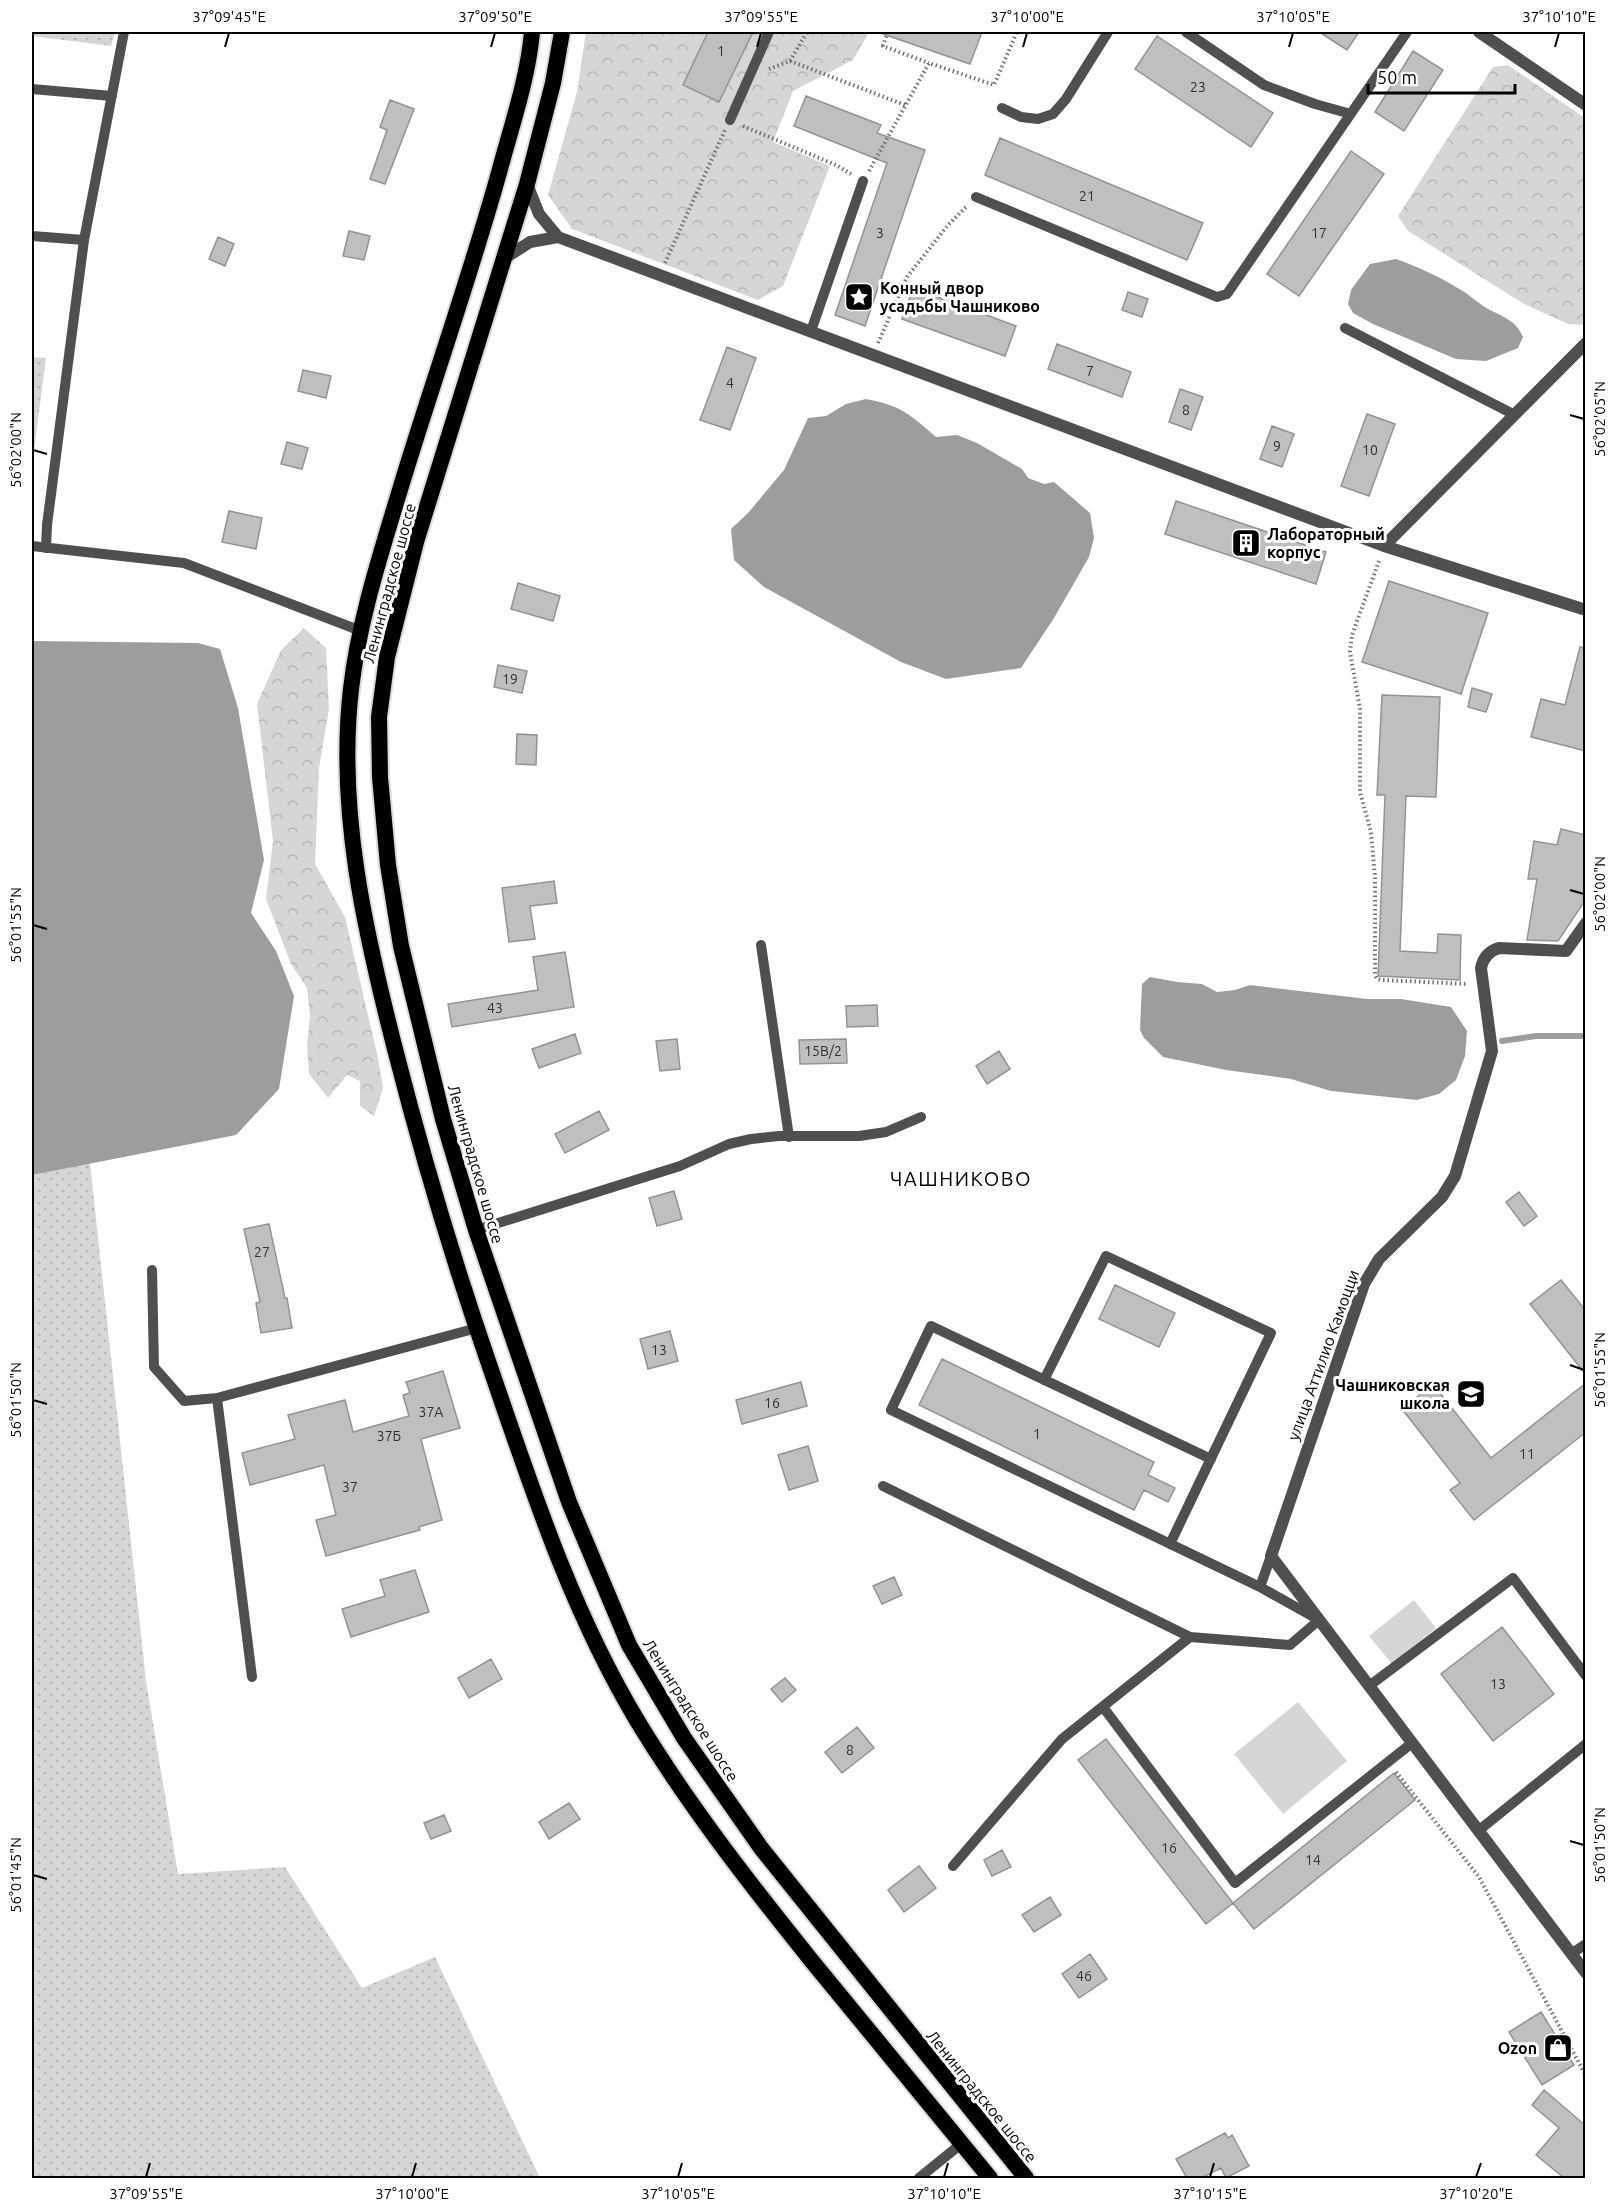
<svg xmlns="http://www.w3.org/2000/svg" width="1617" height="2210" font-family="Ubuntu,sans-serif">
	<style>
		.grass { fill: url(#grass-dots) }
		.forest { fill: url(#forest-crowns) }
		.park { fill: #d6d6d6 }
		.water { fill: #9d9d9d }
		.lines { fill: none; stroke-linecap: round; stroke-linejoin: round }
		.stream { stroke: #9d9d9d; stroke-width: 6 }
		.building { fill: #bfbfbf; stroke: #939393; stroke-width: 1.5 }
		.trunk-casing { stroke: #dbdbdb; stroke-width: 20 }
		.path { stroke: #717171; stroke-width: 4; stroke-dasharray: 1.5 3; stroke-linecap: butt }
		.service { stroke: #4f4f4f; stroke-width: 10 }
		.minor { stroke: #4f4f4f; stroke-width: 12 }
		.trunk { stroke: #000; stroke-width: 16 }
		.ticks { fill: none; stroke: #000; stroke-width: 2 }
		.labels { text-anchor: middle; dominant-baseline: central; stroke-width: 6; stroke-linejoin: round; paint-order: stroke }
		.number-label { font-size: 14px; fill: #303030 }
		.poi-label { font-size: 16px; font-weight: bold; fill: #000; stroke: #fff; text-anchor: start }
		.street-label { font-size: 16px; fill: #000; stroke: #fff }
		.quarter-label { font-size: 20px; letter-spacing: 1.5px; fill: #000; stroke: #fff }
		.neatline { fill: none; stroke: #000; stroke-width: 2 }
		.ticks-label { font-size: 15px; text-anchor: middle; fill: #000 }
	</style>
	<defs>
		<pattern id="grass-dots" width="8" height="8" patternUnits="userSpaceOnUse" patternTransform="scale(1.5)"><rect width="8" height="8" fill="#d6d6d6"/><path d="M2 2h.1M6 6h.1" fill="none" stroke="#b6b6b6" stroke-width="1.8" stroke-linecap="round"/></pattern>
		<pattern id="forest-crowns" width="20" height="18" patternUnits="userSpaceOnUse" patternTransform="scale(1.5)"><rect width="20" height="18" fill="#d6d6d6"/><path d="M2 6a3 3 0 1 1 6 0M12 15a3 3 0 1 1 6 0" fill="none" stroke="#b6b6b6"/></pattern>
	</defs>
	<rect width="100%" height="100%" fill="#fff"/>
	<path class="grass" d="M32,32H115L111,46L32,36Z
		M32,357L46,358L32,465Z
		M90,1163L146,1681L178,1874L285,1867L362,1988L435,1957L540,2178H32V1175Z"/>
	<path class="forest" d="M586,32H869L853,60L793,91L773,142L830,166L783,286L758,300L572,229L548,195L577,92Z
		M1508,65L1585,118L1586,323L1584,325L1568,324L1524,304L1408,231L1398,216L1493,67Z
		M304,628L326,648L329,709L319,768L315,864L345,917L378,1058L383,1088L374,1116L360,1106V1081L347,1075L328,1098L309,1074L307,1045L310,1016L307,988L291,964L266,899L273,841L257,704L281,650Z"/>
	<path class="park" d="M1414,1600L1436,1628L1392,1664L1369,1636Z
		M1298,1702L1347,1761L1283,1814L1234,1754Z"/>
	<path class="water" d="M1396,259C1419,267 1440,277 1461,290C1470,295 1478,303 1488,309C1503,317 1516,320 1523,337L1518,348L1486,361L1456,359L1373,324L1353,313L1348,304L1351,290L1370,264Z
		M866,399C900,405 911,415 936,437L957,435L977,443L1022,469L1028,478L1044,484L1054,482L1090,513L1094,538L1089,557L1054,618L1021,668L946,679L901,662L764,587L734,560L731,529L748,513L784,470L808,418L826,416L846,404Z
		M32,641L198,643L220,649L238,708L264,860L251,913L276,951L294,996L279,1089L236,1135L32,1175Z
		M1150,977L1177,982L1202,984L1217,992L1235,990L1250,985L1367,999H1401L1451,1007L1467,1031L1465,1056L1456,1080L1439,1094L1417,1100L1331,1091L1291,1079L1226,1070L1163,1057L1144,1038L1140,1030L1142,984Z"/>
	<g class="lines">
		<path class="stream" d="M1502,1041L1536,1036H1586"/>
	</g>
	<path class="building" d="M708,32H753L719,102L683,85Z
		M884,32H982L970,64L883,34Z
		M1319,32H1359L1347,50Z
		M1157,36L1273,113L1251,147L1135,69Z
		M1413,51L1443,70L1404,131L1375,112Z
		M806,96L881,125L877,133L925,150L865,326L835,315L887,163L794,126Z
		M390,100L414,109L385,184L370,179L387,130L380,127Z
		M1000,138L1203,223L1187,260L985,175Z
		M1351,151L1384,174L1299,296L1267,274Z
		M349,231L370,236L364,260L343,256Z
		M218,237L234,244L225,266L209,259Z
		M913,288L1016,326L1005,356L902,319Z
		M1128,292L1148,299L1142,317L1122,310Z
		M1057,344L1131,372L1122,397L1048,369Z
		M727,347L756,358L730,430L700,420Z
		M303,370L331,376L326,398L298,391Z
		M1180,389L1203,397L1191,430L1169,422Z
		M1367,414L1395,424L1369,496L1341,486Z
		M1272,426L1294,434L1282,467L1260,459Z
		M287,442L308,448L302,469L281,464Z
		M1176,501L1326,552L1316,584L1165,534Z
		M229,511L262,518L256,549L222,542Z
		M1389,581L1488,613L1461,694L1362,662Z
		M518,583L560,596L553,621L511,609Z
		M1580,647L1586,648V751L1531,737L1541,699L1565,705Z
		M498,665L527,671L522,693L494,687Z
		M1472,688L1492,694L1486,712L1468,707Z
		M1382,695L1440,697L1436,797L1406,796L1400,951L1437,953L1438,934L1461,935L1460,980L1378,976L1385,795H1377Z
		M517,734L537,735L536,765L516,764Z
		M1561,829L1586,835V899L1558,941L1527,940L1537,879H1528L1534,841L1557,845Z
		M554,881L557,903L530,906L535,939L509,942L502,888Z
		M565,952L574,1007L452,1027L448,1004L538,990L533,957Z
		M877,1005L878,1026L847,1027L846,1006Z
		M575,1034L581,1053L539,1068L532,1049Z
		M677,1039L680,1069L660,1071L656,1041Z
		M846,1039L847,1063L800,1064L799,1040Z
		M999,1051L1010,1069L987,1084L976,1066Z
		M599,1111L609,1130L565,1153L555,1134Z
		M674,1191L682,1219L657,1226L649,1198Z
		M1519,1192L1537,1216L1524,1226L1506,1202Z
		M269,1224L285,1298H287L292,1328L261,1333L256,1303L260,1302L244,1229Z
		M1561,1280L1586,1311V1375L1530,1304Z
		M1115,1285L1175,1313L1159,1347L1099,1319Z
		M670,1331L678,1361L648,1369L640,1339Z
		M942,1359L1154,1462L1148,1475L1175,1488L1168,1502L1144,1490L1134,1510L919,1405Z
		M443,1371L460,1428L421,1439L442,1520L419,1527L420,1530L326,1556L316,1520L336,1515L324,1465L250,1485L242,1453L295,1439L288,1415L345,1400L353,1432L409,1416L403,1395L410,1393L406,1382Z
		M801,1382L807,1406L742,1424L736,1400Z
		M1586,1383V1432L1474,1520L1450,1490L1460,1483L1402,1409L1433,1384L1491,1458Z
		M808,1446L818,1481L789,1490L778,1455Z
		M415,1570L429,1612L351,1637L342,1609L385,1596L380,1580Z
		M894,1577L902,1595L882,1604L873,1586Z
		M1502,1627L1554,1694L1493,1741L1441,1674Z
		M491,1659L502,1679L469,1698L458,1678Z
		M785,1678L796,1690L782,1702L771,1689Z
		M857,1727L874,1748L842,1773L825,1752Z
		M1106,1739L1233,1903L1206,1924L1078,1760Z
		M1394,1773L1415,1800L1254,1929L1233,1903Z
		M569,1803L580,1819L549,1839L539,1822Z
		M444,1815L451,1831L431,1839L424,1823Z
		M1002,1850L1011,1867L992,1876L984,1860Z
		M919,1866L936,1888L904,1912L888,1890Z
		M1050,1897L1061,1915L1034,1932L1022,1915Z
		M1090,1954L1107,1979L1079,1998L1062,1974Z
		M1541,2012L1574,2065L1542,2085L1509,2032Z
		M1544,2090L1586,2126V2178H1564L1536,2155L1559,2128L1532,2105Z
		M1225,2133L1228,2138L1232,2135L1249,2166L1226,2178L1221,2168L1201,2178H1187L1176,2159Z"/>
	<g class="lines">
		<g class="trunk-casing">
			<path id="trunk" d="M532,32C528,78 512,124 500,169C471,274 434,378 402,483C382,550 359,619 351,689C337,810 365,932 395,1049C422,1155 453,1260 489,1364C531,1486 571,1611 638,1722C689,1806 750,1884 811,1960C871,2033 930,2106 990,2178
				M562,32L553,83L527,184L416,542L387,657L379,717L380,777L388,865L401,946L443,1119L476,1230L569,1502L629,1645L684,1738L761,1848L1026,2178"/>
		</g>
		<path class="path" d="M888,32L883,46L929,63
			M790,61L807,32
			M769,69L790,61L905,105
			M743,126L836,165L851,174
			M869,171L929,63L994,85L1017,32
			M665,263L725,130
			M878,343L907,277L948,225L966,207
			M1379,561L1352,635L1350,652L1360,709V792L1371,832L1375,878V975L1377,979L1382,980L1468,984
			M1396,1772L1479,1877L1586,2076"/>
		<path class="service" d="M1186,32L1264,85L1315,104L1351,114
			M32,89L112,96
			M1002,108L1021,117L1038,119L1053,114L1066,99L1108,32
			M730,120L769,32
			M976,197L1217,297L1227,294L1407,32
			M32,236L84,240
			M1345,328L1515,415
			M811,331L863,181
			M32,546L184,563L361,631
			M46,548L47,525L84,240L124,32
			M761,945L789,1137
			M476,1230L680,1166L729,1144L751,1139L779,1136H859L886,1132L921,1117
			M152,1270L154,1367L184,1401L217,1398L477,1328
			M1044,1380L1106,1256L1271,1333L1170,1544
			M217,1398L252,1677
			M883,1486L1190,1637L1290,1645L1319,1620L1260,1587L891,1410L931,1326L1211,1459
			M1260,1587L1271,1556
			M1369,1686L1513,1578L1586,1676
			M1103,1707L1235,1883L1412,1743
			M1478,1831L1586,1744
			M953,1866L1062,1739L1190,1637
			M1571,1954L1586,1944
			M919,2178L961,2144"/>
		<path class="minor" d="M1479,32L1586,105
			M527,184L539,214L558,237L1384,546L1586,343
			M505,258L530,242L558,237
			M1384,546L1586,610
			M1586,923L1566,951L1499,948C1489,951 1483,958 1481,968L1492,1051L1455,1176L1442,1197L1379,1259L1364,1284L1271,1556L1586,1973"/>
		<use href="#trunk" class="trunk"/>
	</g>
	<path class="ticks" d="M225,47L229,33M491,47L495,33M757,47L761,33M1023,47L1027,33M1289,47L1293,33M1555,47L1559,33M1570,415L1584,419M33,450L47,454M1570,890L1584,894M33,925L47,929M1570,1365L1584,1370M33,1400L47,1404M1570,1841L1584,1845M33,1875L47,1879M146,2177L150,2163M412,2177L416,2163M678,2177L682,2163M944,2177L948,2163M1210,2177L1214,2163M1476,2177L1481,2163"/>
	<defs>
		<g id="sight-square" transform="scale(1.5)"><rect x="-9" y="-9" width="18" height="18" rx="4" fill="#000" stroke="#fff"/><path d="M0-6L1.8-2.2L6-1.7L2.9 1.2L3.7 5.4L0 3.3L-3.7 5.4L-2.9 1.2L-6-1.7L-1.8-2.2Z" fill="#fff"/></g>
		<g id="building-square" transform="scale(1.5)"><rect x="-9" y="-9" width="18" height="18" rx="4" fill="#000" stroke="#fff"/><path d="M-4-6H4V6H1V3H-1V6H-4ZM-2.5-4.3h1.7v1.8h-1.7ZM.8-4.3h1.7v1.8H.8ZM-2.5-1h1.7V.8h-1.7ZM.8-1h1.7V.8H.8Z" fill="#fff"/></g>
		<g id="school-square" transform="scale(1.5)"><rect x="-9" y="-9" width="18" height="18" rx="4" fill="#000" stroke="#fff"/><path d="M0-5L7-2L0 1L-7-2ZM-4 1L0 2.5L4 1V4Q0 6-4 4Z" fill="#fff"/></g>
		<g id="shop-square" transform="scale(1.5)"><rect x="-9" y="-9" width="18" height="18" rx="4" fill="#000" stroke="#fff"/><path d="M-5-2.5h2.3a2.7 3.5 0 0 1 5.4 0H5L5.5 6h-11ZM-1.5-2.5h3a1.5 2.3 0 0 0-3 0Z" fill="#fff"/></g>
	</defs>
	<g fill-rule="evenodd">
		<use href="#sight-square" x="859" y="297"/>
		<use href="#building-square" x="1246" y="543"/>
		<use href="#school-square" x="1471" y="1394"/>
		<use href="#shop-square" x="1558" y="2048"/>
	</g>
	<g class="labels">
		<g class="number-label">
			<text x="721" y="51">1</text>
			<text x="1198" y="87">23</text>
			<text x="1087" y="196">21</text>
			<text x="880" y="233">3</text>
			<text x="1319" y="233">17</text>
			<text x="1090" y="371">7</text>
			<text x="730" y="383">4</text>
			<text x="1186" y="410">8</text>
			<text x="1277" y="446">9</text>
			<text x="1370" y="450">10</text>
			<text x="510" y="679">19</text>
			<text x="495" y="1008">43</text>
			<text x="823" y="1051">15В/2</text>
			<text x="262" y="1252">27</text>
			<text x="659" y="1350">13</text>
			<text x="772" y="1403">16</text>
			<text x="431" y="1412">37А</text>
			<text x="1037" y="1434">1</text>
			<text x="389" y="1436">37Б</text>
			<text x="1527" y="1454">11</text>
			<text x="350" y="1487">37</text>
			<text x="1498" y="1684">13</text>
			<text x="850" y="1750">8</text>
			<text x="1169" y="1848">16</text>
			<text x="1313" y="1860">14</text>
			<text x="1084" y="1976">46</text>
		</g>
		<g class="poi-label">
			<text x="880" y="288">Конный двор<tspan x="880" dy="18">усадьбы Чашниково</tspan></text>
			<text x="1267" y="534">Лабораторный<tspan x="1267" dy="18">корпус</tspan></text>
			<text x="1450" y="1385" text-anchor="end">Чашниковская<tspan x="1450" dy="18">школа</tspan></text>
			<text x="1537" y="2048" text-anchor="end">Ozon</text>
		</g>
		<g class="street-label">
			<text transform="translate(389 583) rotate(-75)">Ленинградское шоссе</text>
			<text transform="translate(476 1164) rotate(74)">Ленинградское шоссе</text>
			<text transform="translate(1323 1355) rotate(-70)">улица Аттилио Камоцци</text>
			<text transform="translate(691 1710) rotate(58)">Ленинградское шоссе</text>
			<text transform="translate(982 2096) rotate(51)">Ленинградское шоссе</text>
		</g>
		<g class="quarter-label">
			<text x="961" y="1178">ЧАШНИКОВО</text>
		</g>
	</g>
	<rect width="1617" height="2210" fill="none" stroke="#ffffff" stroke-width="66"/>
	<path d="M1368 84v9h147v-9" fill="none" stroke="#000000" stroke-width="3"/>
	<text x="1377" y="84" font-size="18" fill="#000000" stroke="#ffffff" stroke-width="4.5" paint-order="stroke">50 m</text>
	<rect x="33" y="33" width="1551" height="2144" class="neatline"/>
	<g class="ticks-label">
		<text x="229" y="22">37°09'45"E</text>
		<text x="495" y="22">37°09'50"E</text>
		<text x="761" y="22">37°09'55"E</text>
		<text x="1027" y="22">37°10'00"E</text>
		<text x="1293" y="22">37°10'05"E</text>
		<text x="1559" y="22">37°10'10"E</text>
		<text transform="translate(1600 419) rotate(-90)" y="5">56°02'05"N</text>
		<text transform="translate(16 450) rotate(-90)" y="5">56°02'00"N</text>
		<text transform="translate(1600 894) rotate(-90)" y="5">56°02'00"N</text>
		<text transform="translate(16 925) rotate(-90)" y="5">56°01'55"N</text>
		<text transform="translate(1600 1370) rotate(-90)" y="5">56°01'55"N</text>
		<text transform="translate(16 1400) rotate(-90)" y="5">56°01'50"N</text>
		<text transform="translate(1600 1845) rotate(-90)" y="5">56°01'50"N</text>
		<text transform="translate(16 1875) rotate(-90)" y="5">56°01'45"N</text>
		<text x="146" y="2199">37°09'55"E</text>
		<text x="412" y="2199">37°10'00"E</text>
		<text x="678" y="2199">37°10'05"E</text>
		<text x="944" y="2199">37°10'10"E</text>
		<text x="1210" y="2199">37°10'15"E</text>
		<text x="1476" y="2199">37°10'20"E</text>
	</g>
</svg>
